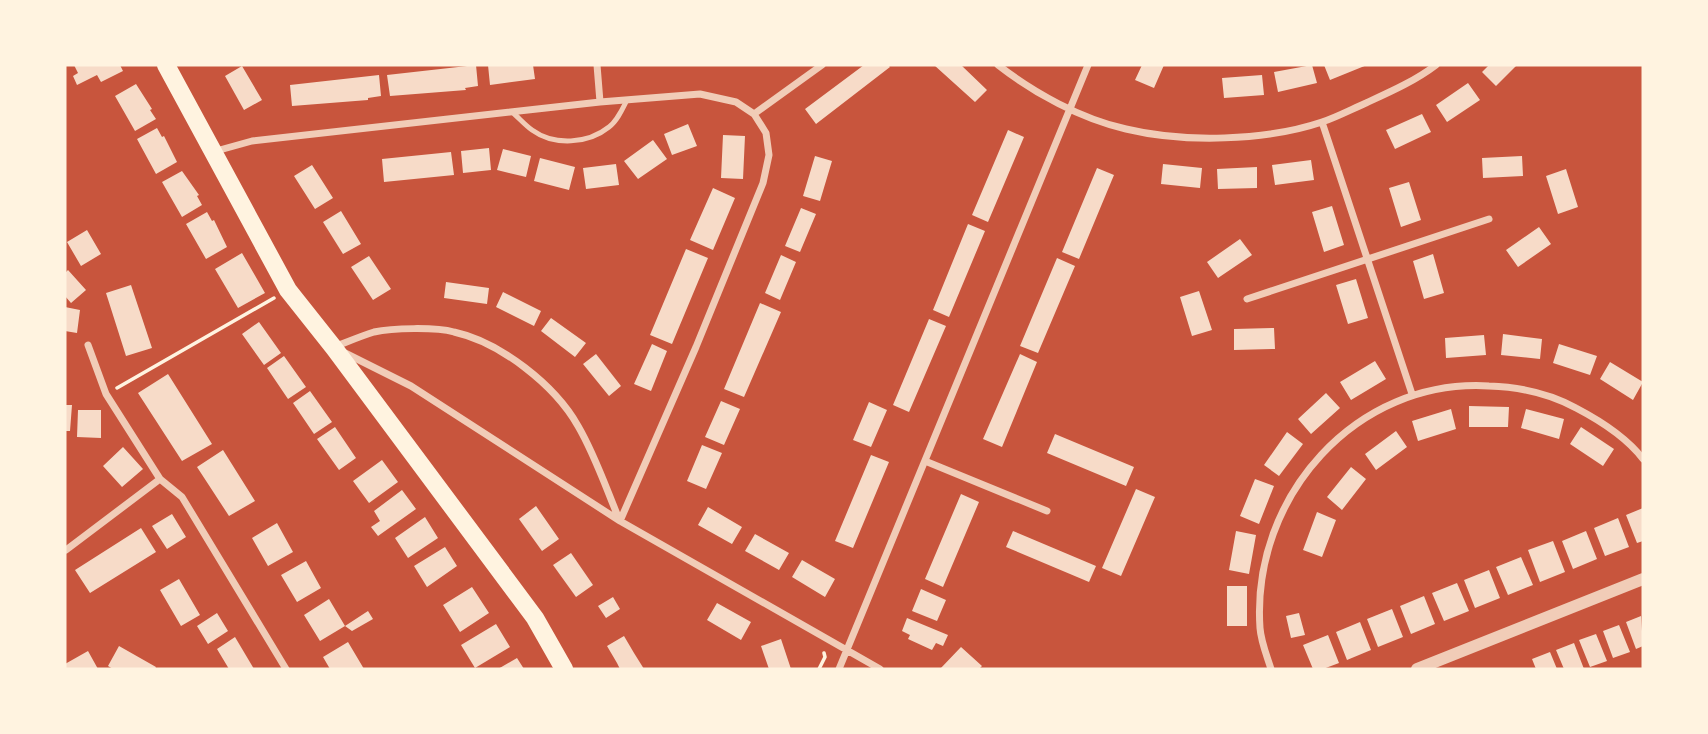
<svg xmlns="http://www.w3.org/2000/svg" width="1708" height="734" font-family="'Source Sans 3',sans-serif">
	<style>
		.building { fill: #f7dbc8 }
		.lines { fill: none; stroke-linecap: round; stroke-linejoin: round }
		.path { stroke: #fff3e0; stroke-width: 3.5 }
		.service { stroke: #f1ccb7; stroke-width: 5 }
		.minor { stroke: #f1ccb7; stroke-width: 7 }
		.tertiary { stroke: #f1ccb7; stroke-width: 12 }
		.primary { stroke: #fff3e0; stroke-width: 18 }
	</style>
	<rect width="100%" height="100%" fill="#c8553d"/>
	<path class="building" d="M74,65H120L123,71L101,82L97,75L77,85L73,76L78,73Z
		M476,65L478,86L465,88L466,90L390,96L387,75Z
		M488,65H533L535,79L490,85Z
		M864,65H888L890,67L816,124L805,109Z
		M934,65H961L987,90L975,102Z
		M1142,65H1164L1154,88L1135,80Z
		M1312,65L1317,83L1278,92L1274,72Z
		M1324,65H1367L1330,80Z
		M1489,65H1517L1496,86L1482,72Z
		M242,66L262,100L244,110L225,76Z
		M379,75L381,96L368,98V100L292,106L290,85Z
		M1262,75L1264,95L1224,98L1222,78Z
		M1468,83L1480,100L1447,122L1436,105Z
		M136,84L152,109L150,110L156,119L135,131L115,96Z
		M1422,114L1431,132L1395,149L1386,130Z
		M688,124L697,146L672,155L664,134Z
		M157,128L162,137L164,136L177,162L156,174L137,139Z
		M1008,130L1024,137L988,222L972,215Z
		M723,135L745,136L743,179L721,178Z
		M653,140L667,159L638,179L624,161Z
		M489,148L491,170L463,173L461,151Z
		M503,149L531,156L526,177L497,170Z
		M451,152L454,175L384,182L382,159Z
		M815,156L832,161L820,201L803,196Z
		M1522,156L1523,176L1483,178L1482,158Z
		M540,158L575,167L569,190L534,181Z
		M1311,160L1314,180L1275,185L1272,165Z
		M616,164L619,185L586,189L583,168Z
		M1163,164L1202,168L1200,188L1161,184Z
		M312,165L333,198L315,209L294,176Z
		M1257,167V188L1218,189L1217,169Z
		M1097,168L1114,175L1079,259L1062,252Z
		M1566,169L1578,207L1558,214L1546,176Z
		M182,171L199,195L197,196L202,205L182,217L162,182Z
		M1409,182L1421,220L1401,227L1389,188Z
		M713,188L735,198L713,250L690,240Z
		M1332,206L1344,245L1324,252L1312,212Z
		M801,208L816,214L800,252L785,246Z
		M341,211L361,244L343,254L323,222Z
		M207,212L212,221L214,220L227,247L206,259L186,224Z
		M968,224L985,231L949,317L933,310Z
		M1539,227L1551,244L1518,267L1506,250Z
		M87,230L101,254L81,266L67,242Z
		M1240,239L1252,255L1218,278L1207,262Z
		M686,249L708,258L672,344L650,335Z
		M242,253L265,293L238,308L215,269Z
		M1433,254L1444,293L1424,299L1413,261Z
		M781,255L796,262L780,300L765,293Z
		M369,256L391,289L373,300L351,267Z
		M1057,258L1075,266L1038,353L1020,346Z
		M68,270L86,290L71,303L65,296V273Z
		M1356,279L1368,318L1348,324L1336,285Z
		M446,282L489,288L487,304L444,298Z
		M131,285L152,348L126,356L106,293Z
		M1199,291L1212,330L1192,336L1180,297Z
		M503,292L541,311L534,326L496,307Z
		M760,303L781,312L744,397L724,389Z
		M65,307L80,310L77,333L65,331Z
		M551,318L586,343L575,357L541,331Z
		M929,319L946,326L909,412L893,405Z
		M259,322L281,353L264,365L242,334Z
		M1274,328L1275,349L1234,350V329Z
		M1503,334L1542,339L1540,359L1501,355Z
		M1484,335L1486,355L1446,358L1445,338Z
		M652,344L667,351L651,391L634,384Z
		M1559,344L1597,356L1590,375L1553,363Z
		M596,354L621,386L609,396L583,364Z
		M1020,354L1037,362L1002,447L983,439Z
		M284,356L306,387L288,399L267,368Z
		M1375,361L1386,379L1351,400L1340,382Z
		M1610,362L1643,382L1633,400L1600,379Z
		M168,374L212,444L182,461L138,393Z
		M310,391L332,422L314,434L293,403Z
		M1326,393L1340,408L1311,434L1298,419Z
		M721,401L740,409L724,445L705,437Z
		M869,402L887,410L871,447L853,440Z
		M65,405H72L70,431H65Z
		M1469,406L1509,407L1508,427H1469Z
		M1451,409L1456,429L1418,441L1412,421Z
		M1526,409L1564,419L1559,439L1521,428Z
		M78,410H101V438L77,437Z
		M335,427L356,458L339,470L317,439Z
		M1581,427L1614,449L1603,466L1570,444Z
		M1396,431L1407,447L1376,470L1365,454Z
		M1287,432L1303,444L1279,476L1264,465Z
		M1055,434L1134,467L1126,486L1047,453Z
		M702,445L722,453L706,489L687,481Z
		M123,447L143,469L122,487L103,466Z
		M223,450L255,501L229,516L197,467Z
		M871,455L889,462L853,548L835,541Z
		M382,460L398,482L369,503L353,481Z
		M1351,467L1366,479L1342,510L1327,497Z
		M1255,479L1274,486L1259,524L1240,516Z
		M1136,489L1155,497L1121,576L1102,568Z
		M402,490L416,509L378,536L371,527L380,521L374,511Z
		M961,494L979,502L943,587L925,579Z
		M536,506L559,539L542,551L519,519Z
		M708,507L742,527L732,544L698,525Z
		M1643,508V541L1637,543L1626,515Z
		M1317,512L1336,520L1322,557L1303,550Z
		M172,514L186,537L167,549L152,526Z
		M425,517L438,538L408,558L395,538Z
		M1618,518L1629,547L1605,556L1594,528Z
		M277,523L293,552L268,566L252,538Z
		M141,528L156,552L90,593L75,570Z
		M1013,531L1096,566L1089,582L1006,547Z
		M1236,531L1256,535L1249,574L1229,570Z
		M1586,531L1597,559L1573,569L1562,541Z
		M755,534L789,553L779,570L745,551Z
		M1553,541L1565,572L1540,582L1528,550Z
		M445,547L457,566L427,587L414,566Z
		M571,553L593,585L576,597L553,565Z
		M1521,557L1533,585L1508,595L1496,567Z
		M802,560L835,579L825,597L792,577Z
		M306,561L321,588L297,602L281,575Z
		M1489,570L1500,598L1475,608L1464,580Z
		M179,579L200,615L181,626L160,590Z
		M1457,583L1469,611L1444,621L1432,593Z
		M1227,586H1247V626H1227Z
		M472,587L489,613L460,632L443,605Z
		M921,589L946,600L937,621L912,611Z
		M1424,596L1435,624L1411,634L1400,606Z
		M613,597L620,609L606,618L598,606Z
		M329,599L345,626L320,641L304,615Z
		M717,603L751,622L741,640L707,620Z
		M1392,609L1403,637L1378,647L1367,619Z
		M368,611L373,619L352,631L345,626Z
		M217,613L228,631L208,644L197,626Z
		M1299,613L1305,635L1291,638L1286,616Z
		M1641,616L1643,646L1636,649L1626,622Z
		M907,618L948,635L943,646L936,643L932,650L908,639L910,635L902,631Z
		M1360,622L1371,650L1347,660L1336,632Z
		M496,624L510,647L475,668L461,645Z
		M1619,625L1630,652L1613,658L1603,631Z
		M1596,634L1607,661L1590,667L1579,640Z
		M1328,635L1339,663L1323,669H1313L1303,645Z
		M624,636L634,653L644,669H620L617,663L607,646Z
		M235,637L254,669H229L217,649Z
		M781,639L791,669H769L761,646Z
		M348,642L364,669H330L323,657Z
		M1574,643L1584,669H1564L1556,650Z
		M119,646L156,667L155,669H113L108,666Z
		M961,647L982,666L979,669H940Z
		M88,651L98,669H65V664Z
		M1550,652L1557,669H1536L1532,659Z
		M517,658L524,669H498Z"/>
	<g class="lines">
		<path class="path" d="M117,388L274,298
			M819,669L825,657L824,653"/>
		<path class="service" d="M512,112C519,118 525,125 532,130C554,146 588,144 609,127C617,121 622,110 627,100"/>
		<path class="minor" d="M597,65L600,102
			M998,65C1034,93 1081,119 1126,129C1184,143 1266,141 1322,122C1337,117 1352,109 1366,103C1390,92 1415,81 1436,65
			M754,114L822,65
			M1322,122L1412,394
			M216,151L252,141L600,102L700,94L736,102L754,114L766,133L769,155L763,183L696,347L620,521
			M1247,299L1489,219
			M88,345L106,394L160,479L182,497L286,669
			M334,347C347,342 361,336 374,332C392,328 436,327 454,332C500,342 555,385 578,426C595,455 606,488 619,519
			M345,353L411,386L620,521L880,669
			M925,461L1047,511
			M66,550L160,479
			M839,669L1088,65
			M1271,669C1267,656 1261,642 1260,628C1251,497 1356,378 1489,386C1520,387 1549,393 1576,408C1599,420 1627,438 1643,459"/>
		<path class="tertiary" d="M1417,669L1643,579"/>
		<path class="primary" d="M166,65L288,290L334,348L535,618L564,669"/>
	</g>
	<rect width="1708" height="734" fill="none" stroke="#fff3e0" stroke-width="133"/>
</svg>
